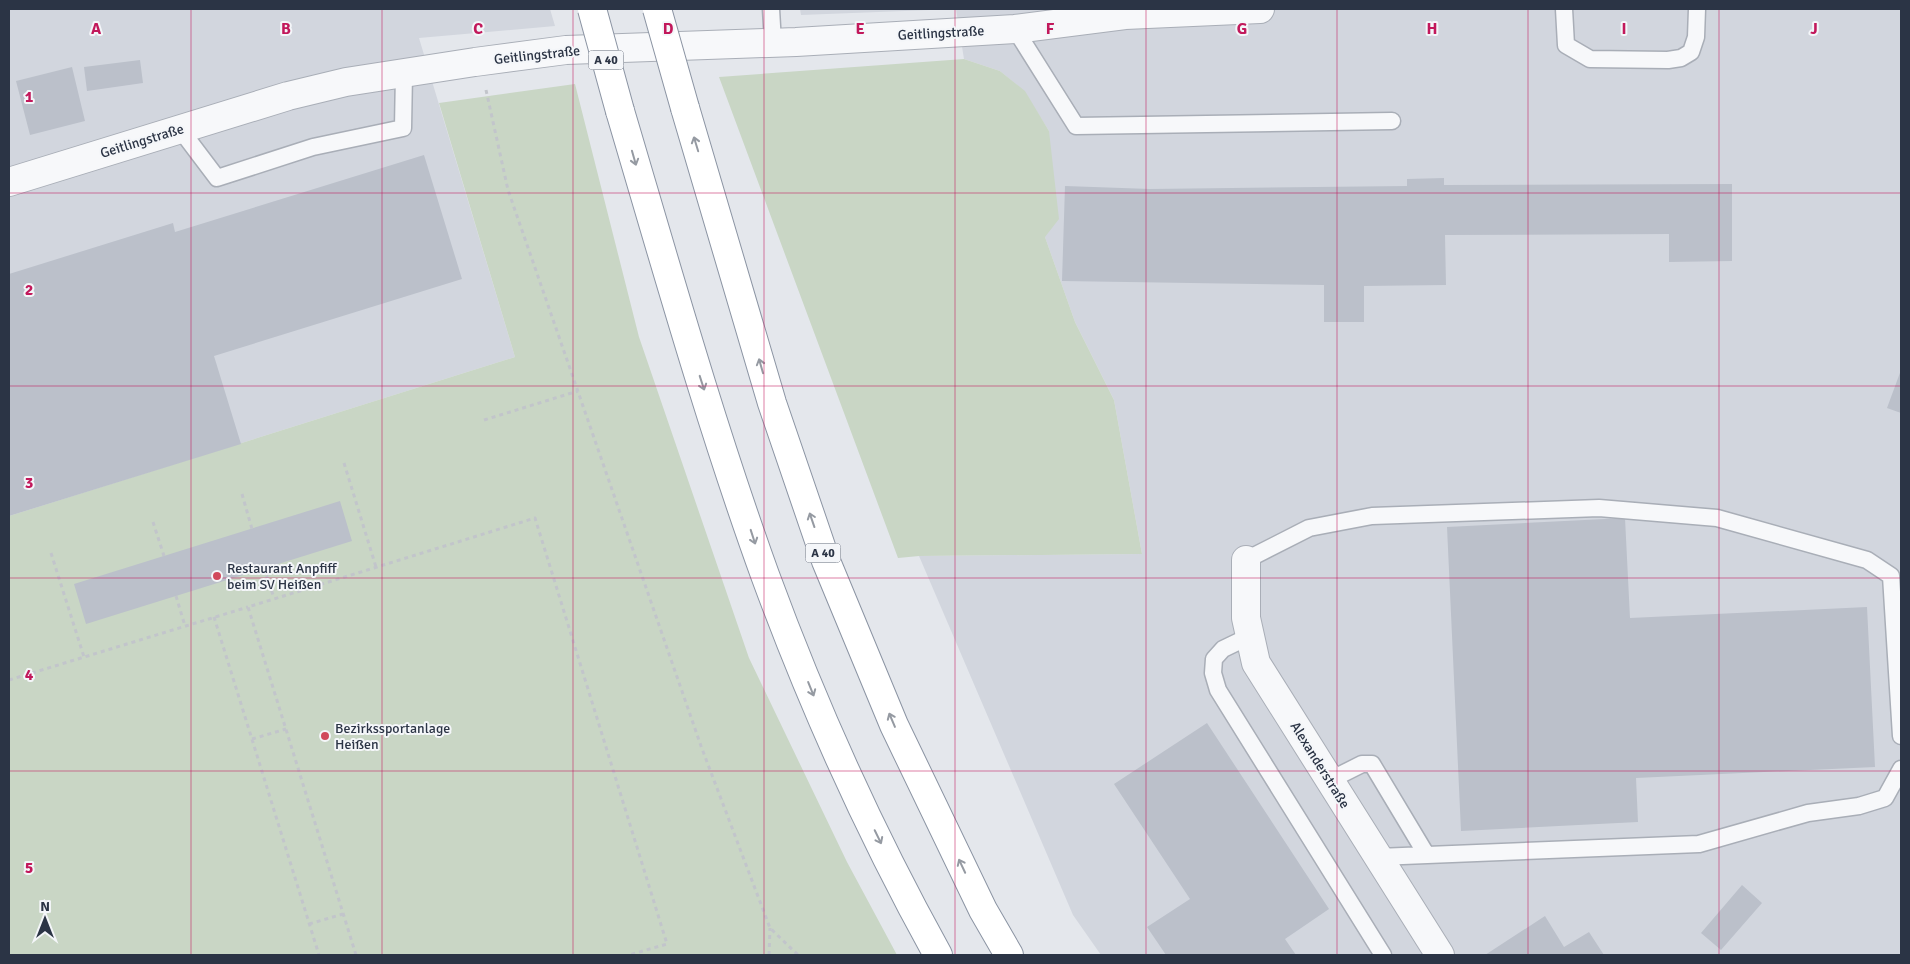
<svg xmlns="http://www.w3.org/2000/svg" width="1910" height="964" font-family="Signika,sans-serif">
	<style>
		.built { fill: #d2d6de }
		.green { fill: #c9d6c5 }
		.building { fill: #bbc0ca }
		.lines { fill: none; stroke-linecap: round; stroke-linejoin: round }
		.lane-casing { stroke: #a9aeb7; stroke-width: 19 }
		.street-casing { stroke: #a9aeb7; stroke-width: 30 }
		.highway-casing { stroke: #8b94a3; stroke-width: 30 }
		.path { stroke: #c2c5cb; stroke-width: 3; stroke-dasharray: 4 4; stroke-linecap: butt }
		.lane { stroke: #f7f8fa; stroke-width: 16 }
		.street { stroke: #f7f8fa; stroke-width: 28 }
		.highway { stroke: #fff; stroke-width: 28 }
		.highway-bridge-casing { stroke: #8b94a3; stroke-width: 30; stroke-linecap: butt }
		.highway-bridge { stroke: #fff; stroke-width: 28 }
		.oneway { stroke: #959aa2 }
		.grid { fill: none; stroke: #c2185b; stroke-width: 1; stroke-opacity: 0.55 }
		.poi-dot { fill: #d1495b; stroke: #f4f6f9; stroke-width: 2 }
		.labels { text-anchor: middle; dominant-baseline: central; stroke-width: 4; stroke-linejoin: round; paint-order: stroke }
		.shield { fill: #f4f6f9; stroke: #676e7b; stroke-width: 1 }
		.shield-label { font-size: 12px; font-weight: bold; fill: #2b3445 }
		.street-label { font-size: 14px; fill: #2b3445; stroke: #f4f6f9 }
		.poi-label { font-size: 14px; fill: #2b3445; stroke: #f4f6f9; text-anchor: start }
		.grid-label { font-size: 16px; text-anchor: middle; font-weight: bold; fill: #c2185b; stroke: #f4f6f9; stroke-width: 4; stroke-linejoin: round; paint-order: stroke }
	</style>
	<rect width="100%" height="100%" fill="#e4e7ec"/>
	<path class="built" d="M9,9H550L555,26L419,38L515,357L9,516Z
		M800,9H1901V955H1101L1073,915L919,556L1142,554L1114,400L1075,322L1045,237L1049,131L1024,91L1000,71L964,59L956,9L801,15Z"/>
	<path class="green" d="M964,59L1000,71L1025,91L1049,131L1059,219L1045,237L1075,322L1114,400L1142,554L919,556L898,558L719,77Z
		M575,84L639,337L749,658L847,862L897,955H9V516L515,357L439,103Z"/>
	<path class="building" d="M140,60L143,83L87,91L84,67Z
		M72,67L85,121L30,135L16,81Z
		M424,155L462,279L214,356L241,444L9,516V274L173,223L175,232Z
		M1444,178V185L1732,184V261L1669,262V234L1445,235L1446,285L1364,286V322H1324V285L1062,281L1065,186L1150,189L1407,186V179Z
		M1901,370V413L1887,408Z
		M340,501L352,541L86,624L74,584Z
		M1625,518L1630,618L1867,607L1875,767L1636,778L1638,822L1461,831L1447,527Z
		M1207,723L1329,909L1285,939L1296,955H1166L1147,927L1190,899L1114,784Z
		M1742,885L1762,903L1721,950L1701,933Z
		M1545,916L1564,947L1589,932L1604,955H1485Z"/>
	<g class="lines">
		<g class="lane-casing">
			<path id="lane" d="M771,9L773,43
				M1564,9L1566,45L1590,59L1668,60L1681,58L1691,52L1696,37L1697,9
				M1015,29L1076,126L1392,121
				M180,129L217,178L313,147L403,128L404,73
				M1246,560L1309,528L1372,516L1599,508L1717,518L1867,560L1891,576L1901,736
				M1250,636L1223,649L1214,659L1213,673L1218,690L1383,955
				M1330,780L1362,764H1372L1426,854
				M1378,857L1699,844L1808,813L1859,806L1885,798L1901,769"/>
		</g>
		<g class="street-casing">
			<path id="street" d="M9,182L288,96L346,82L475,62L566,50L796,42L1015,29L1125,15L1260,9
				M1246,560V618L1256,663L1440,955"/>
		</g>
		<g class="highway-casing">
			<path id="highway" d="M685,108L772,403L826,561L894,725L983,910L1009,955
				M620,111C666,266 710,423 765,575C812,703 872,836 938,955"/>
		</g>
		<path class="path" d="M486,90L508,190L701,746L770,928L798,955
			M484,420L578,391
			M344,463L376,567
			M242,494L252,529
			M153,522L164,556
			M51,553L84,657
			M264,568L274,598
			M176,596L185,626
			M214,617L319,955
			M9,680L248,607
			M252,739L286,729
			M309,924L343,914
			M356,955L248,607L535,518L667,944L629,955
			M769,955L770,928"/>
		<use href="#lane" class="lane"/>
		<use href="#street" class="street"/>
		<use href="#highway" class="highway"/>
		<g class="highway-bridge-casing">
			<path id="highway-bridge" d="M592,9L620,111
				M657,9L685,108"/>
		</g>
		<use href="#highway-bridge" class="highway-bridge"/>
	</g>
	<defs><path id="oneway-shaft" d="M-6 0H5M1.5-3L5.5 0L1.5 3" fill="none" stroke-width="1.6" stroke-linecap="round" stroke-linejoin="round" transform="scale(1.25)"/></defs>
	<g class="oneway">
		<use href="#oneway-shaft" transform="translate(696 144) rotate(-107)"/>
		<use href="#oneway-shaft" transform="translate(634 158) rotate(74)"/>
		<use href="#oneway-shaft" transform="translate(761 366) rotate(-106)"/>
		<use href="#oneway-shaft" transform="translate(702 383) rotate(72)"/>
		<use href="#oneway-shaft" transform="translate(812 520) rotate(-109)"/>
		<use href="#oneway-shaft" transform="translate(753 537) rotate(72)"/>
		<use href="#oneway-shaft" transform="translate(811 689) rotate(68)"/>
		<use href="#oneway-shaft" transform="translate(892 720) rotate(-113)"/>
		<use href="#oneway-shaft" transform="translate(878 837) rotate(64)"/>
		<use href="#oneway-shaft" transform="translate(962 866) rotate(-115)"/>
	</g>
	<path class="grid" d="M191,9V955M382,9V955M573,9V955M764,9V955M955,9V955M1146,9V955M1337,9V955M1528,9V955M1719,9V955M9,193H1901M9,386H1901M9,578H1901M9,771H1901"/>
	<g class="poi-dot">
		<circle cx="217" cy="576" r="5"/>
		<circle cx="325" cy="736" r="5"/>
	</g>
	<g class="labels">
		<g class="shield">
			<rect x="588.5" y="50.5" width="35" height="19" rx="4"/>
			<rect x="805.5" y="543.5" width="35" height="19" rx="4"/>
		</g>
		<g class="shield-label">
			<text x="606" y="60">A 40</text>
			<text x="823" y="553">A 40</text>
		</g>
		<g class="street-label">
			<text transform="translate(941 33) rotate(-3)">Geitlingstraße</text>
			<text transform="translate(537 55) rotate(-6)">Geitlingstraße</text>
			<text transform="translate(142 141) rotate(-17)">Geitlingstraße</text>
			<text transform="translate(1320 765) rotate(58)">Alexanderstraße</text>
		</g>
		<g class="poi-label">
			<text x="227" y="568">Restaurant Anpfiff<tspan x="227" dy="16">beim SV Heißen</tspan></text>
			<text x="335" y="728">Bezirkssportanlage<tspan x="335" dy="16">Heißen</tspan></text>
		</g>
	</g>
	<g class="grid-label">
		<text x="96" y="34">A</text>
		<text x="286" y="34">B</text>
		<text x="478" y="34">C</text>
		<text x="668" y="34">D</text>
		<text x="860" y="34">E</text>
		<text x="1050" y="34">F</text>
		<text x="1242" y="34">G</text>
		<text x="1432" y="34">H</text>
		<text x="1624" y="34">I</text>
		<text x="1814" y="34">J</text>
		<text x="29" y="102">1</text>
		<text x="29" y="295">2</text>
		<text x="29" y="488">3</text>
		<text x="29" y="680">4</text>
		<text x="29" y="873">5</text>
	</g>
	<rect width="1910" height="964" fill="none" stroke="#2b3445" stroke-width="20"/>
	<g transform="translate(45 919)" stroke="#f4f6f9" stroke-width="4" paint-order="stroke">
	<path d="M0-4L9 19L0 12L-9 19Z" fill="#2b3445"/>
	<text y="-8" font-size="14" font-weight="bold" text-anchor="middle" fill="#2b3445">N</text>
	</g>
</svg>
